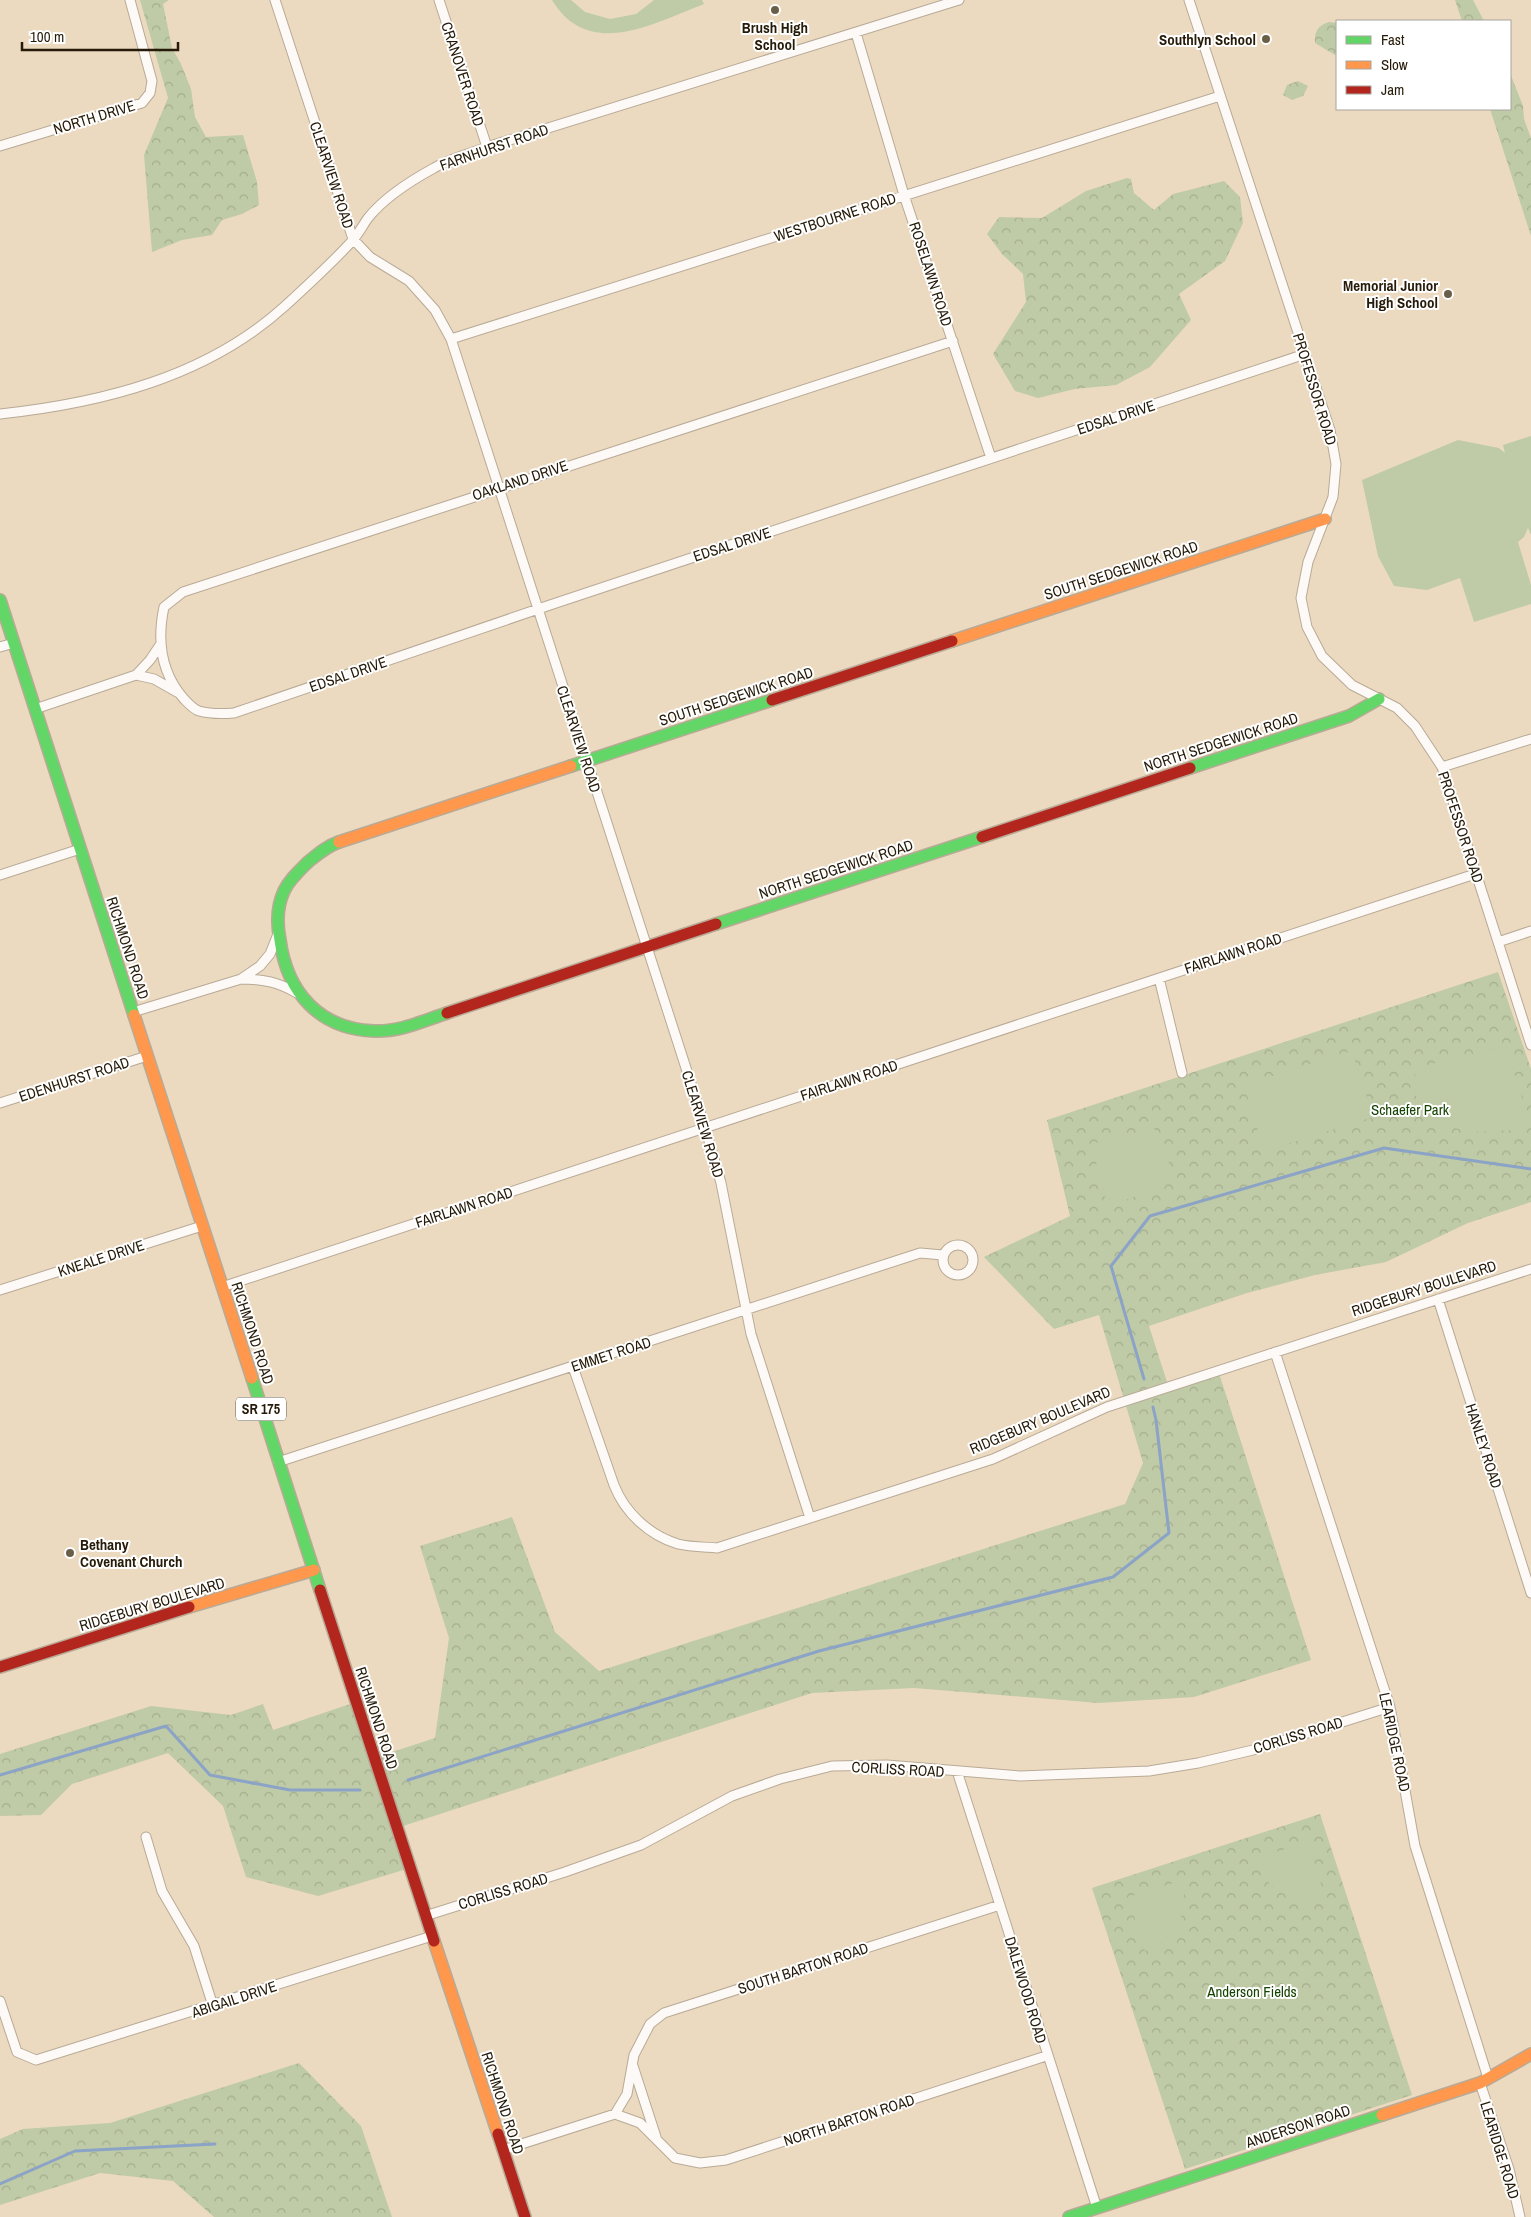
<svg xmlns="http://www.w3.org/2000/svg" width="1531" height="2217" font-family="'Archivo Narrow',sans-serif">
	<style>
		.forest { fill: url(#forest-crowns) }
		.pitch { fill: #bfcaa6 }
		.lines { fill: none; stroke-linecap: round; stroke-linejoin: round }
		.stream { stroke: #8ba3c6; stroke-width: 3 }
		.street-casing { stroke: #b8aa96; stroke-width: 11 }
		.fast-casing { stroke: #b8aa96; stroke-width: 14 }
		.slow-casing { stroke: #b8aa96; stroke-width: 14 }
		.jam-casing { stroke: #b8aa96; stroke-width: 14 }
		.street { stroke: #fcf9f6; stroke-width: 9 }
		.fast { stroke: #63d668; stroke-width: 11 }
		.slow { stroke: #ff974d; stroke-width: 11 }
		.jam { stroke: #b3261e; stroke-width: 11 }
		.poi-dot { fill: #6b5e49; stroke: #fff; stroke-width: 2 }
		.labels { text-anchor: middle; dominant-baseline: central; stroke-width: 4; stroke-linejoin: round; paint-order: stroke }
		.shield { fill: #fff; stroke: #675f53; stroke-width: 1 }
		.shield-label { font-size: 14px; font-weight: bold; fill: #261b09 }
		.poi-label { font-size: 15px; font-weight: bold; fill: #261b09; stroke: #fff; text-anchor: end }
		.street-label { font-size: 15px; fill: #261b09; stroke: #fff }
		.park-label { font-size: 15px; fill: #154300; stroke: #fff }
	</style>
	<defs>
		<pattern id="forest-crowns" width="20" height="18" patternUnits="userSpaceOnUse" patternTransform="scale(1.25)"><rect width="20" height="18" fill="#bfcaa6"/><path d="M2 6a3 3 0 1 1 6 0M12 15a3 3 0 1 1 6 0" fill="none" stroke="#a4ad8e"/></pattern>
	</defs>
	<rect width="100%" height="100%" fill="#ecdac0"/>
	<path class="forest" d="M140,0H169L163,4L172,48L181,64L191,89L195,117L206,137L243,135L257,182L259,205L242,214L222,220L212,235L182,240L152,252L144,155L168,98Z
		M1455,0H1473L1484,21H1462Z
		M1329,22L1337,23V54L1335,55L1315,43C1314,32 1318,25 1329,22Z
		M1510,73L1523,106L1524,119L1531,138V236L1490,109H1510Z
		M1298,81L1308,86L1303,96L1292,100L1283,95L1287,85Z
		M1127,178L1131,179L1134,193L1154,210L1173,194L1224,181L1240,197L1243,223L1225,261L1179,294L1191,320L1150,367L1116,385L1075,389L1038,398L1015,391L993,354L1026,302L1023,274L1002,254L987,234L999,217L1042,218L1086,191Z
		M1498,972L1531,1069V1202L1468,1223L1386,1262L1315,1275L1247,1293L1149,1326L1168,1385L1218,1370L1311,1660L1194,1697L1099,1703L914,1688L812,1693L397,1828L410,1868L318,1896L246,1877L223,1806L168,1753L72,1784L41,1815L0,1816V1754L151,1706L231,1715L263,1704L273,1730L356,1702L374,1758L435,1738L449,1638L420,1546L512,1517L555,1632L599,1671L1125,1504L1143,1463L1099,1315L1054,1329L984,1257L1070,1216L1047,1120Z
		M1320,1814L1412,2095L1185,2169L1092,1888Z
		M299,2063L361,2126L392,2217H214L173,2181L100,2173L0,2205V2139L23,2129L110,2123Z"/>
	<path class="pitch" d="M552,0H571L585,12L610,19L636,14L654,0H702L704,4C654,23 589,61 552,0Z
		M1531,436V535L1528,528L1524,537L1518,542L1531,585V604L1474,622L1460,578L1427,590L1394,586L1378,556L1362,480L1458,440L1499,448L1505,453L1503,445Z
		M1506,1046L1529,1120L1516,1130L1477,1132L1448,1127L1436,1119L1416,1099L1415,1068Z
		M1352,1051L1373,1117L1264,1151L1244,1085Z
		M1154,1128L1171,1167L1165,1187L1119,1202L1112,1201L1105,1197L1091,1144Z
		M1308,1842L1325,1897C1289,1902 1269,1892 1253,1859Z
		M1183,1880C1188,1916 1178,1936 1145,1951L1128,1897Z"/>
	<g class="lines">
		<path class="stream" d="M1144,1379L1111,1266L1150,1216L1384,1148L1531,1169
			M0,1775L166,1726L210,1775L290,1790H360
			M408,1780L819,1651L1113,1577L1169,1533L1156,1420L1153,1407
			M0,2184L75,2151L215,2144"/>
		<g class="street-casing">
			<path id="street" d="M275,0L353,239L370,257L409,281L435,310L451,339L705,1127L721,1183L751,1334L810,1518
				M439,0L487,147
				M1189,0L1330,430L1336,464L1333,497L1308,562L1301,598L1307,627L1322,656L1352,685L1397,708L1415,726L1442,767L1531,1045
				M856,33L904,195L991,458
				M0,146L142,103L150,93L152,81L130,0
				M451,339L1220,96
				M953,341L183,592L164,607C157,640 161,673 184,699C188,703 193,709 199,711C210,714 223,714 234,713L550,605L1305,354
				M0,414C102,403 207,377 285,306C308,285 332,263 353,240C359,233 363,225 368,218C384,198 412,180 434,168C450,158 470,154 487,147L959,0
				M0,647L14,643
				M136,675L154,679L177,692
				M35,709L136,675L150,660L160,645
				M1442,767L1531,739
				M0,875L80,849
				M1498,942L1531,931
				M1159,978L1182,1073
				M241,979C263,979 278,982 297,993
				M133,1012L241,979L260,966L270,954L278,934
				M0,1103L147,1056
				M943 1260a15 15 0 1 1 30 0a15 15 0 1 1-30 0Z
				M222,1287L1475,874
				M0,1290L202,1226
				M1438,1299L1531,1593
				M1275,1352L1390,1707L1415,1846L1488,2078
				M573,1367L614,1485C625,1513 649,1535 678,1544C690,1547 704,1547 717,1548L993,1459L1107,1407L1531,1269
				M278,1462L920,1253L943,1255
				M957,1771L1097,2208
				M146,1837L162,1891L194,1946L213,2006
				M425,1916L565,1872L641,1845L732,1796L780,1779L832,1766L887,1765L1020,1776L1149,1771L1198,1763L1253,1750L1390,1707
				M0,2001L17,2052L36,2060L432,1936
				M633,2066L656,2137
				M1480,2083L1509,2169L1520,2217
				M615,2114L627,2094L634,2055L650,2024L664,2013L1000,1905
				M615,2114L640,2123L675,2158L700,2163L726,2160L1046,2056
				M503,2150L615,2114"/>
		</g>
		<g class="fast-casing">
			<path id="fast" d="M0,600L134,1015
				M571,766L772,700
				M1190,768L1349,716L1379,699
				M339,842C327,846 318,854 308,862C299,871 289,880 284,891C277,906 277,925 280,940C287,992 319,1029 374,1031C400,1032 423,1021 447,1013
				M716,924L982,837
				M252,1378L320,1590
				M1069,2217L1382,2115"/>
		</g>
		<g class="slow-casing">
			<path id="slow" d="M952,641L1325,519
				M339,842L571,766
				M134,1015L252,1378
				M189,1607L314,1570
				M434,1941L498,2134
				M1382,2115L1480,2083L1531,2054"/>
		</g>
		<g class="jam-casing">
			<path id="jam" d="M772,700L952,641
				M982,837L1190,768
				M447,1013L716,924
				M320,1590L434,1941
				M0,1667L189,1607
				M498,2134L525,2217"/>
		</g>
		<use href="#street" class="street"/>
		<use href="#fast" class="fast"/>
		<use href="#slow" class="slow"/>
		<use href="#jam" class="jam"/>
	</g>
	<g class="poi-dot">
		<circle cx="775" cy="10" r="5"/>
		<circle cx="1266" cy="39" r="5"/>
		<circle cx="1448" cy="294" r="5"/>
		<circle cx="70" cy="1553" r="5"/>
	</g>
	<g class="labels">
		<rect class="shield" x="236" y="1397.5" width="50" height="23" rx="4"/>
		<g class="shield-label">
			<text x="261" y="1409">SR 175</text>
		</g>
		<g class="poi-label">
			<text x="775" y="27" text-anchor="middle">Brush High<tspan x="775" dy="17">School</tspan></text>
			<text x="1256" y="39">Southlyn School</text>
			<text x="1438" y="285">Memorial Junior<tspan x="1438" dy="17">High School</tspan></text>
			<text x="80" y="1544" text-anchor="start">Bethany<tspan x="80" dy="17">Covenant Church</tspan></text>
		</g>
		<g class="street-label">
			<text transform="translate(463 74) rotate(72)">CRANOVER ROAD</text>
			<text transform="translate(94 117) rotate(-17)">NORTH DRIVE</text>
			<text transform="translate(494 147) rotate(-19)">FARNHURST ROAD</text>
			<text transform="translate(332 175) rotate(72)">CLEARVIEW ROAD</text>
			<text transform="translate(835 217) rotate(-18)">WESTBOURNE ROAD</text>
			<text transform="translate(931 274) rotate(72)">ROSELAWN ROAD</text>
			<text transform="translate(1315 389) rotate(73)">PROFESSOR ROAD</text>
			<text transform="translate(1116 417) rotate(-18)">EDSAL DRIVE</text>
			<text transform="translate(520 480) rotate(-18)">OAKLAND DRIVE</text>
			<text transform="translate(732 544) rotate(-18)">EDSAL DRIVE</text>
			<text transform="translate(1121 570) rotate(-18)">SOUTH SEDGEWICK ROAD</text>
			<text transform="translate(348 674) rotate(-19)">EDSAL DRIVE</text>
			<text transform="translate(736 696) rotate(-18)">SOUTH SEDGEWICK ROAD</text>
			<text transform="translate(579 739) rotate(72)">CLEARVIEW ROAD</text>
			<text transform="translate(1221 742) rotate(-18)">NORTH SEDGEWICK ROAD</text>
			<text transform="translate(1461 827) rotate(72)">PROFESSOR ROAD</text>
			<text transform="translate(836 869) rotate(-18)">NORTH SEDGEWICK ROAD</text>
			<text transform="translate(128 948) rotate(72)">RICHMOND ROAD</text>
			<text transform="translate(1233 953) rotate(-18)">FAIRLAWN ROAD</text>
			<text transform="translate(74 1079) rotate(-18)">EDENHURST ROAD</text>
			<text transform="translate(849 1080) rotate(-18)">FAIRLAWN ROAD</text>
			<text transform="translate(703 1124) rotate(73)">CLEARVIEW ROAD</text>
			<text transform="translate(464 1207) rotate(-18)">FAIRLAWN ROAD</text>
			<text transform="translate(101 1258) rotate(-18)">KNEALE DRIVE</text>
			<text transform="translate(1424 1288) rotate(-18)">RIDGEBURY BOULEVARD</text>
			<text transform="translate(253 1333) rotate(72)">RICHMOND ROAD</text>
			<text transform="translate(611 1354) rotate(-18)">EMMET ROAD</text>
			<text transform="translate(1040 1420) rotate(-23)">RIDGEBURY BOULEVARD</text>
			<text transform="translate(1484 1446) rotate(72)">HANLEY ROAD</text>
			<text transform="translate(152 1604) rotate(-17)">RIDGEBURY BOULEVARD</text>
			<text transform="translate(377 1718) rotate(72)">RICHMOND ROAD</text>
			<text transform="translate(1298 1735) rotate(-17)">CORLISS ROAD</text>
			<text transform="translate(1395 1742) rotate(78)">LEARIDGE ROAD</text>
			<text transform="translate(898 1769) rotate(3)">CORLISS ROAD</text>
			<text transform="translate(503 1891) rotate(-17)">CORLISS ROAD</text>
			<text transform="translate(803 1968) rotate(-18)">SOUTH BARTON ROAD</text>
			<text transform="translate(1026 1990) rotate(73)">DALEWOOD ROAD</text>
			<text transform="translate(234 1999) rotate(-18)">ABIGAIL DRIVE</text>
			<text transform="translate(503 2103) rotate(72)">RICHMOND ROAD</text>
			<text transform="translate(849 2120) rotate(-18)">NORTH BARTON ROAD</text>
			<text transform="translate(1298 2126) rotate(-18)">ANDERSON ROAD</text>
			<text transform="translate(1500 2150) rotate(73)">LEARIDGE ROAD</text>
		</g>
		<g class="park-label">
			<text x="1410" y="1109">Schaefer Park</text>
			<text x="1252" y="1991">Anderson Fields</text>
		</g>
	</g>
	<rect x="1336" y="20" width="175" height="90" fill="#ffffff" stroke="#a8a49d"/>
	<rect x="1346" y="36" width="25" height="8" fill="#63d668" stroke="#a8a49d"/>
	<text x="1381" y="45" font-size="15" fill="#261b09">Fast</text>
	<rect x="1346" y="61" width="25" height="8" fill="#ff974d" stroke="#a8a49d"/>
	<text x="1381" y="70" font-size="15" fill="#261b09">Slow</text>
	<rect x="1346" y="86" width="25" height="8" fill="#b3261e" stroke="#a8a49d"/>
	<text x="1381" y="95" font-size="15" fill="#261b09">Jam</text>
	<path d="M22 42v8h156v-8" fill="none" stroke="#261b09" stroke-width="2.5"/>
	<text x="30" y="42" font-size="15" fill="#261b09" stroke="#ffffff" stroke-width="4" paint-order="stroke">100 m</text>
</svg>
